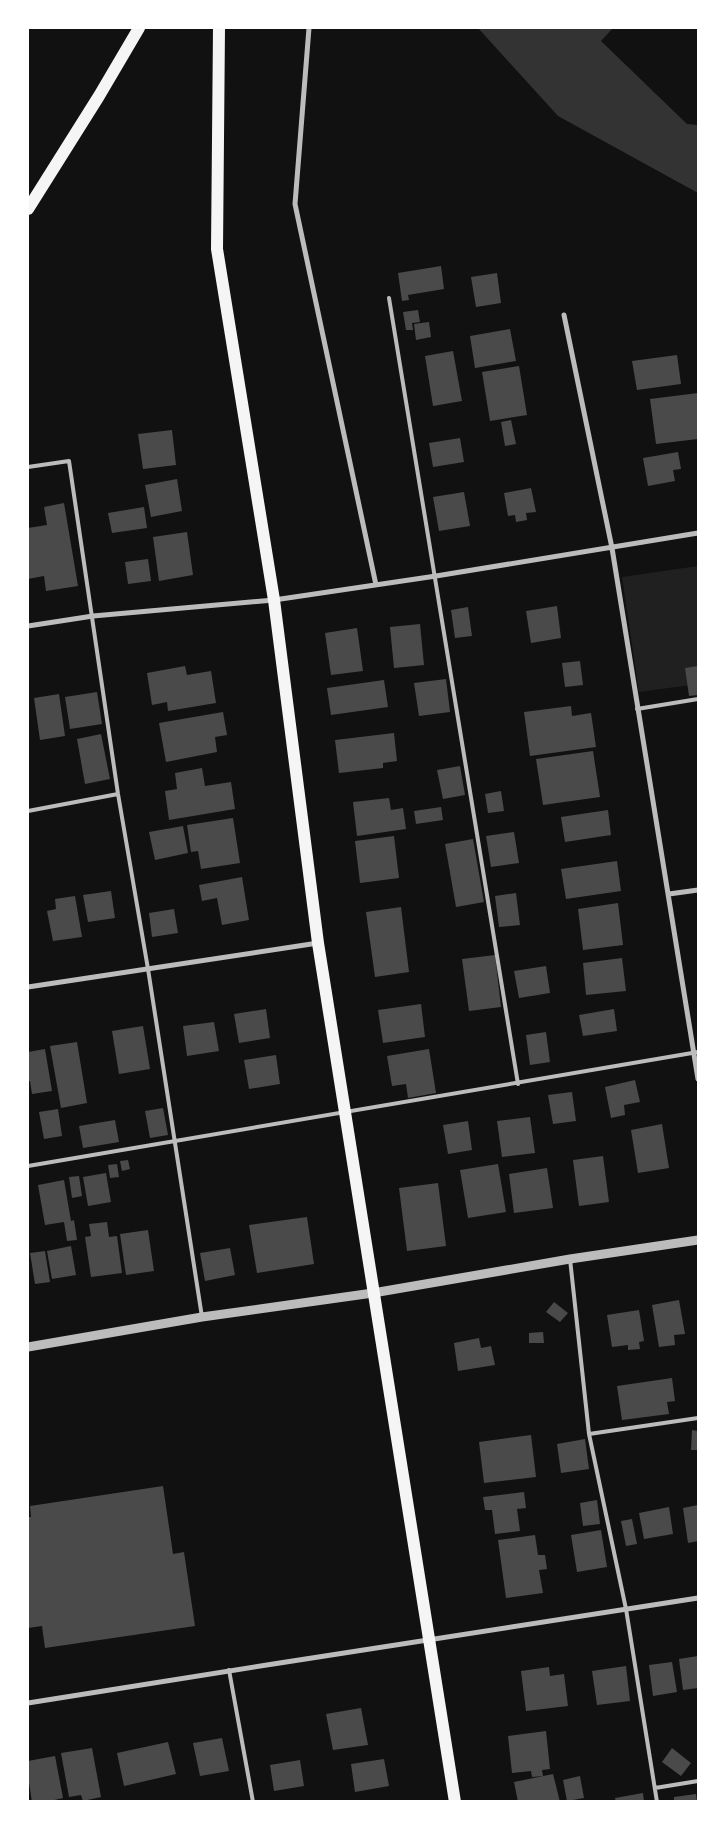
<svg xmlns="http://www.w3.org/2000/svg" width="726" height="1829" font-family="'Playfair Display',serif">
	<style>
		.green { fill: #202020 }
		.water { fill: #333 }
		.building { fill: #4a4a4a }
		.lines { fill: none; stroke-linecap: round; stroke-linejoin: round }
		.service { stroke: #bcbcbc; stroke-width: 4 }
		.minor { stroke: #bcbcbc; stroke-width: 5 }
		.tertiary { stroke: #bcbcbc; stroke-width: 9 }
		.primary { stroke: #f5f5f5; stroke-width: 12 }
	</style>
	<rect width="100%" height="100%" fill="#111"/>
	<path class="green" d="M698,566V684L639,692L622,577Z"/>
	<path class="water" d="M478,28H613L601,41L687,124L698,125V193L558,116Z"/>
	<path class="building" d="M441,266L444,289L408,295L409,300L402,301L398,273Z
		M497,273L501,303L476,307L471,277Z
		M418,310L420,322L412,323L413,330H406L403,312Z
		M429,322L431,337L416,340L414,324Z
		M510,329L516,361L475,368L470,336Z
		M453,351L462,401L433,406L425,356Z
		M677,355L681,384L637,390L632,361Z
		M519,366L527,415L490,421L482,372Z
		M698,393V439L656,444L650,399Z
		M511,420L516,444L505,446L501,422Z
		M172,430L176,465L143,469L138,434Z
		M460,438L464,462L433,467L429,443Z
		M678,452L681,469L673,470L675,481L648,486L643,458Z
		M177,479L182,511L151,517L145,485Z
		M531,488L536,512L526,513L527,520L516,522L515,515L508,516L504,493Z
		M464,492L470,526L439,531L433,497Z
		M64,503L78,586L46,591L44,576L28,579V528L47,525L44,507Z
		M144,507L147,528L112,533L108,513Z
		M187,532L193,575L159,581L153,537Z
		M148,559L151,581L128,584L125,562Z
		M557,606L561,638L531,643L526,611Z
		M468,607L472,636L455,638L451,610Z
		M420,624L424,665L394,668L390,627Z
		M357,628L363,671L331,675L325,633Z
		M580,661L583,685L565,687L562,663Z
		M185,666L187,675L211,671L216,703L168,711L167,702L152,705L147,673Z
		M698,666V695L689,696L685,668Z
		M446,679L450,712L419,716L414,683Z
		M384,680L388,707L331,715L327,688Z
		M97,692L102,724L70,729L65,697Z
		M59,694L65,736L40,740L34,698Z
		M571,706L572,716L591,713L596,747L530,756L524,712Z
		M223,712L227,735L215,737L217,752L166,762L159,723Z
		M394,733L397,761L383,763V768L339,773L335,740Z
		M101,734L110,779L85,784L77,739Z
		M593,751L600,797L543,805L536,759Z
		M460,766L465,795L443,799L437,770Z
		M202,768L205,786L231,782L235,809L169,820L165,791L177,789L175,773Z
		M501,791L504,811L488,813L485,794Z
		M389,798L391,810L403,808L406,829L357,836L353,802Z
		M441,807L443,820L416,824L414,811Z
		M608,810L611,835L565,842L561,817Z
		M233,818L240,863L201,869L198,851L191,852L187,825Z
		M183,826L188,853L155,860L149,832Z
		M514,832L519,863L491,867L486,836Z
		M394,836L399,878L360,883L355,841Z
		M473,839L484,902L456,907L445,844Z
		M617,861L621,891L566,899L561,869Z
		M242,877L249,920L222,925L217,898L202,901L199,885Z
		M111,891L115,918L88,922L83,895Z
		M516,893L520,925L499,927L495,896Z
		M75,896L82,937L53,941L47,911L56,909L55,899Z
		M618,903L623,945L583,950L578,909Z
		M401,907L409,972L375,977L366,912Z
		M174,909L178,933L152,937L149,913Z
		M495,955L501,1007L469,1011L462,959Z
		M622,958L626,991L586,995L583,963Z
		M546,966L550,993L519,998L514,971Z
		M421,1004L425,1037L383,1043L378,1010Z
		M266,1009L270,1038L239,1043L234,1014Z
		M614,1009L617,1031L583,1036L579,1015Z
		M214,1022L219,1051L187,1056L183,1026Z
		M143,1026L150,1069L119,1074L112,1031Z
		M546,1032L550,1062L530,1065L526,1035Z
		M77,1042L87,1103L61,1108L50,1046Z
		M45,1049L52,1091L32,1094L30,1081H28V1052Z
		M429,1049L436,1093L408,1098L406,1084L392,1086L387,1056Z
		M276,1055L280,1084L249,1089L244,1060Z
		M635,1080L640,1102L624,1105L625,1115L611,1118L605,1087Z
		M572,1092L576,1121L553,1124L548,1095Z
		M163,1108L168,1135L150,1138L145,1111Z
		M58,1109L62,1136L44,1139L39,1112Z
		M530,1117L535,1153L502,1157L497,1121Z
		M115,1120L119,1142L83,1148L79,1126Z
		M468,1121L472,1150L448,1154L443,1125Z
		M662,1124L669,1168L638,1173L631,1130Z
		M603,1156L609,1202L579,1206L573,1160Z
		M128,1160L130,1169L122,1171L120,1161Z
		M117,1164L119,1177L110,1178L108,1165Z
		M498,1164L506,1212L468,1218L460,1170Z
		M547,1168L553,1208L514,1213L509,1174Z
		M106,1173L111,1202L88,1206L83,1177Z
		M79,1176L82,1196L72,1198L69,1177Z
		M64,1180L71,1221L74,1220L77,1240L67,1241L64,1222L45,1225L38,1185Z
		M438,1183L446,1246L407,1251L399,1188Z
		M307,1217L314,1264L257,1273L249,1225Z
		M107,1222L109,1237L117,1236L122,1273L91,1277L85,1237L91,1236L89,1224Z
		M148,1230L154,1271L126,1275L120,1234Z
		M71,1246L76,1275L52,1279L47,1251Z
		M230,1248L235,1275L205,1281L200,1253Z
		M45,1251L50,1282L35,1284L30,1253Z
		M679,1300L685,1334L674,1335L675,1345L659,1347L652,1305Z
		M554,1302L568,1313L560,1322L546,1312Z
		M639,1310L644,1341L639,1342L640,1349L628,1350V1345L612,1347L607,1315Z
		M543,1332L544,1343H529V1333Z
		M479,1338L481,1348L491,1346L495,1365L458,1371L454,1343Z
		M672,1378L675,1401L667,1402L669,1414L622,1420L617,1386Z
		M692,1430L698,1431V1450H691Z
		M531,1435L536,1477L484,1483L479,1442Z
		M585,1439L589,1469L561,1473L557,1444Z
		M163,1486L173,1554L184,1552L195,1626L45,1648L42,1626L28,1628V1517H31L30,1506Z
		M524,1492L526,1508L517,1509L520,1531L495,1534L492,1510H485L483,1497Z
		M597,1500L600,1524L583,1526L580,1503Z
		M698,1505V1541L688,1543L683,1508Z
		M669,1507L673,1534L644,1539L639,1513Z
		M632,1519L637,1544L626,1546L621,1521Z
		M601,1530L607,1567L577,1572L571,1535Z
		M535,1535L538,1555H545L547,1569L539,1570L543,1593L506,1598L498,1540Z
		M698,1656V1688L683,1690L679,1659Z
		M672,1662L677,1692L653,1696L649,1665Z
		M626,1666L630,1701L597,1705L592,1671Z
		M549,1667L550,1676L564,1674L568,1706L526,1711L521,1671Z
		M361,1708L368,1745L333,1750L326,1714Z
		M546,1731L550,1769L542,1770L543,1776L532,1777L531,1771L512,1773L508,1736Z
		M222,1738L229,1771L200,1776L193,1743Z
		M168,1742L176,1774L124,1786L117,1753Z
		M92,1748L101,1797L83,1801L81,1795L69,1797L61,1753Z
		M672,1748L691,1763L681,1776L662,1762Z
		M55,1756L63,1798L46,1802H32L28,1776V1761Z
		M384,1759L389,1786L355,1792L351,1764Z
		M300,1760L304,1786L274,1791L270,1765Z
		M553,1774L560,1802H518L514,1782Z
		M580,1776L584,1798L567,1801L563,1780Z
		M643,1793L644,1802H616L615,1798Z
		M696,1794L697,1802H674V1797Z"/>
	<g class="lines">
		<path class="service" d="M389,298L518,1084
			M28,467L69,461L118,794L148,969L202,1317
			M637,709L698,699
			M28,811L118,794
			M28,1166L698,1052
			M570,1259L589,1434L626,1609L657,1802
			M589,1434L698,1418
			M229,1670L253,1802
			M655,1788L698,1781"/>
		<path class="minor" d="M309,28L295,204L376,585
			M564,315L612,548L698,1079
			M28,626L93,616L274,600L436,576L698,533
			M669,894L698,890
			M28,987L318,943
			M28,1703C251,1666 475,1634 698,1598"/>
		<path class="tertiary" d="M28,1347L202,1317L373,1293L570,1259L698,1240"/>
		<path class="primary" d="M219,28L217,249L274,600L318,943L455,1802
			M28,209L99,96L139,28"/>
	</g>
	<rect width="726" height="1829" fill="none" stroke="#ffffff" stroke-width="58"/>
</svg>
